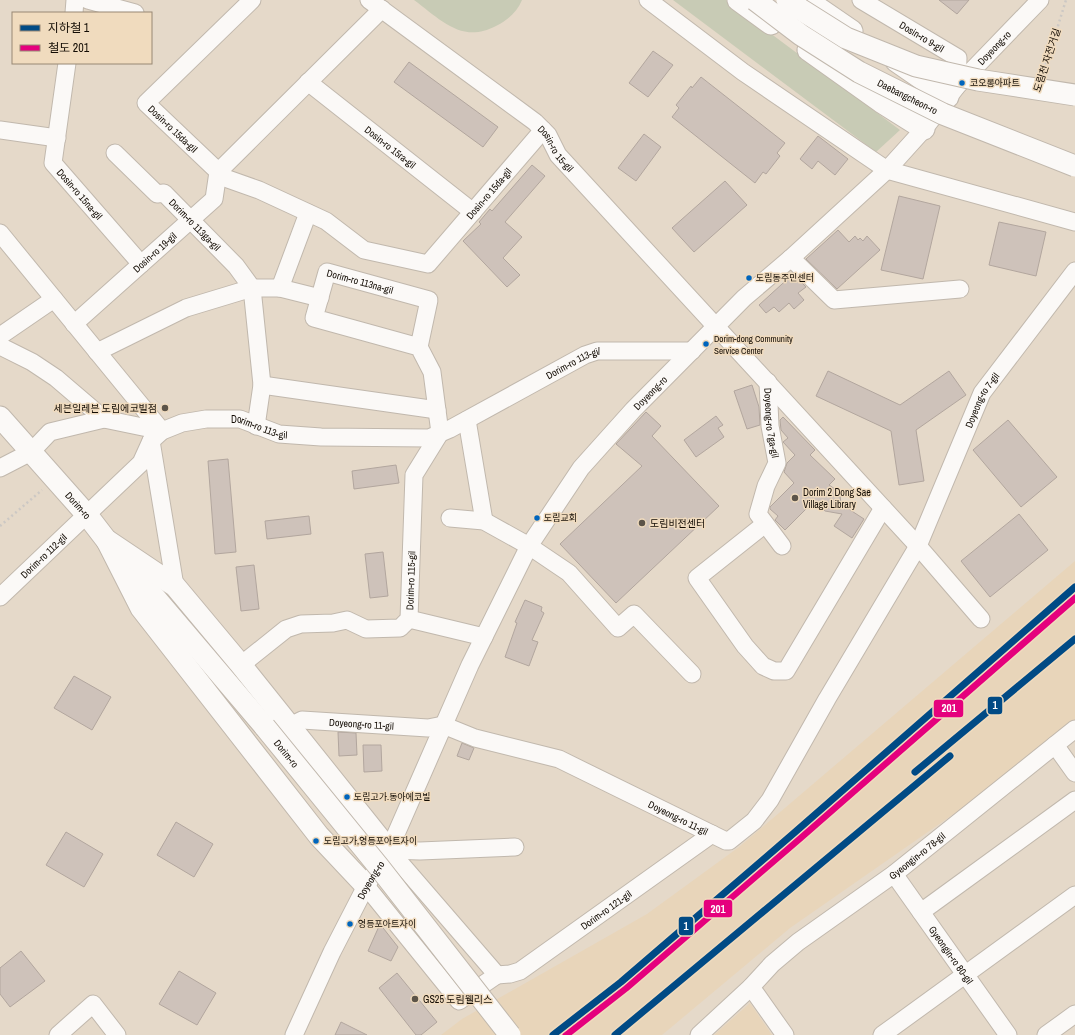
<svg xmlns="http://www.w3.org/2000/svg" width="1075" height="1035" font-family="'Archivo Narrow','Noto Sans KR',sans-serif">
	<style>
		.built { fill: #e8d5ba }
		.green { fill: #c8cbb5 }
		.building { fill: #cec2ba; stroke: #b2a69e }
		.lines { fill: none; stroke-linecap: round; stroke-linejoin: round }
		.minor-casing { stroke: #c1b8ad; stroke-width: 19 }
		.major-casing { stroke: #c1b8ad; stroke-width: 23 }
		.path { stroke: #ccc8c4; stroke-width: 2.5; stroke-dasharray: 2 3; stroke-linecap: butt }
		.minor { stroke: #fbf9f7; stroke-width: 17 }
		.major { stroke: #fbf9f7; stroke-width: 21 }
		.major-bridge-casing { stroke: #c1b8ad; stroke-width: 23; stroke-linecap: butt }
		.major-bridge { stroke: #fbf9f7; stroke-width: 21 }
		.rail-1-casing { stroke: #f0dbbe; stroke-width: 10 }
		.rail-1 { stroke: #e5007d; stroke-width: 7 }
		.metro-1-casing { stroke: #f0dbbe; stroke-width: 10 }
		.metro-1 { stroke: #004a85; stroke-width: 7 }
		.bus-dot { fill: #0065bd; stroke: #f0dbbe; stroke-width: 1.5 }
		.poi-dot { fill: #5c5449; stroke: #f0dbbe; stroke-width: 1.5 }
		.labels { text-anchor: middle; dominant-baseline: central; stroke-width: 3; stroke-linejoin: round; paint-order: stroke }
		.bus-label { font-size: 9px; fill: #130c04; stroke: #f0dbbe; text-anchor: start }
		.street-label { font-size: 10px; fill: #130c04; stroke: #f0dbbe }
		.poi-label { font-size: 10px; fill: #130c04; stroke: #f0dbbe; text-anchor: start }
		.line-badge { stroke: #f0dbbe; stroke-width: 1.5 }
		.badge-label { font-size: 11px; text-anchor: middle; font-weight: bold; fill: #fff }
	</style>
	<rect width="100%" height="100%" fill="#e5d9c9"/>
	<path class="built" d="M1075,561V722L1024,765L790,928L662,1035H441L462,1019L647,914L739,847Z
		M750,1003L772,1035H714Z"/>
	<path class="green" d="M414,0H522C517,12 508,20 496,26C462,44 441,20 414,0Z
		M673,0H726L900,130L876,152Z"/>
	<path class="building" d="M939,0H969L957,14Z
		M653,51L673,65L648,97L629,83Z
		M409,62L498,127L483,147L394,82Z
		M701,77L785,143L777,153L780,156L766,174L763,172L755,183L672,117L679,108L676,105L691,86L692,88Z
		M644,134L661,147L636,181L618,168Z
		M818,136L848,159L835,175L818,161L812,169L800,159Z
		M532,165L545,176L505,222L522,237L503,258L520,275L507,287L463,241L481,224L479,222L490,209L492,211Z
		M725,181L747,205L694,252L672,228Z
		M899,196L940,206L923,279L881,270Z
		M999,222L1046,232L1036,276L989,265Z
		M838,230L849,242L855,236L858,240L860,238L863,241L867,236L880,250L837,289L806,259Z
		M793,274L806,287L798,293L804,300L794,309L789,303L779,312L774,307L766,313L759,305Z
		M828,371L900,405L949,371L966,395L916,430L924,481L899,485L891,431L816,396Z
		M752,385L759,407L760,425L747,429L734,391Z
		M646,412L661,426L652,436L719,506L616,603L560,544L642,466L616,444Z
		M716,416L723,425L718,428L724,437L696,457L684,440Z
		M783,417L815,450L810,455L835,479L829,485L838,491L840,495L841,504L864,519L852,538L834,526L842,514L825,511L814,501L785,530L775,520L778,516L770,509V507L794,483L784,472L787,463L795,455L783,442L788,438L781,430L780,420Z
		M1008,420L1057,477L1021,507L973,450Z
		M228,459L236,552L215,554L208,461Z
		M396,465L399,483L354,489L352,471Z
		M1019,514L1048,550L990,597L961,561Z
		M309,516L311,534L267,539L265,521Z
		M383,552L388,596L370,598L365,554Z
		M254,565L259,609L241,611L236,567Z
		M525,600L542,607L541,611L544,613L532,640L538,642L529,666L505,657L517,623L515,622Z
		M74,676L111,697L92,730L54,708Z
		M338,732L356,733L357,755L339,756Z
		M462,743L474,748L469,760L457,756Z
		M363,745H381L382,771L364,772Z
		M176,822L213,844L194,877L157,855Z
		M66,832L103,854L84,887L46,865Z
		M380,924L398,947L391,961L368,951Z
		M21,951L45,981L10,1007L0,994V968Z
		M179,971L216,993L197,1025L159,1004Z
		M397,973L437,1022L421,1035H416L379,988Z
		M341,1022L367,1035H335Z"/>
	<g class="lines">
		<g class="minor-casing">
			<g id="minor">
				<path d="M88,0L135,13"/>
				<path id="s1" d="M252,0L146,103L225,178L259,190L326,221L364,250L428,264L543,130"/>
				<path id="s2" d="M369,0L535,122L548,135L558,155L918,546L981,619"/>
				<path d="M648,0L743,72L887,170L1075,222"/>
				<path id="s3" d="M861,0L958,58L957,86"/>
				<path d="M74,13L75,0"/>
				<path id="s4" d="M67,63L53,163L141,264"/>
				<path id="s5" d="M308,82L473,212"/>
				<path d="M0,130L57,138"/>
				<path id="s6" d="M115,153L157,194L164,193L236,266L252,288L262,385L256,426"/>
				<path d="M0,233L162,431"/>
				<path d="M791,258L834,300L960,289"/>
				<path d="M280,288L308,213"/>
				<path id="s7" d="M74,324L214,199L218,172L382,9"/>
				<path d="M0,336L54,299"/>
				<path d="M0,346L32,362L56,378L104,419"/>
				<path id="s8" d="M419,347L314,318L327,272L429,300L419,347L432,372L440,433"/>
				<path d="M97,352L186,308L252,288H280L320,298"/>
				<path id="s9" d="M768,382L770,426L777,463L766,486L758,514L782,546"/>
				<path d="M262,385L437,410"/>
				<path d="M467,420L484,521"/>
				<path d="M151,441L175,586"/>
				<path d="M0,468L31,452L50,432L104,419L162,431"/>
				<path d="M450,518L484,521L529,546L569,573L618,628L634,614L692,674"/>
				<path d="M765,524L697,578L745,646L763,666L774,671H786L883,508"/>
				<path id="s10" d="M0,597L141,463L151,441L162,431L182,423L206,419H240L279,434L321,437L429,438L450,429L585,355L597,351H692"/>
				<path d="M409,619L484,637"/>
				<path id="s11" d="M241,665L286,629L301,624L333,623L347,620L366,629L400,628L409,619L414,475L440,433"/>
				<path id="s12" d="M290,726L302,720L428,728L443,725L475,738L559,759L726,841H729L754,821L770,800L827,699L918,546L982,393L1075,271"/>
				<path d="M1055,745L1075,773"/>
				<path d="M389,850L420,851L515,847"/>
				<path id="s13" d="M894,874L1008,1035"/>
				<path d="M366,886L459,1001L497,975L389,850"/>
				<path d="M921,912L1075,800"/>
				<path id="s14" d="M497,975L510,974L520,971L712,834"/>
				<path d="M751,987L785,1035"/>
				<path d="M58,1035L93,1004L117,1035"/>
				<path id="s15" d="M294,1035L332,952L366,886L389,850L470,665L529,546L581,468L633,410L744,298L791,258L887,170L924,129L957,86L1040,0"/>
				<path id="s16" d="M699,1035L751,987L772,964L798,942L894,874L1075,729"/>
				<path d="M882,1035L1075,895"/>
				<path d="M1046,1035L1075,1014"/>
			</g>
		</g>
		<g class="major-casing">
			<g id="major">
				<path d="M738,0L771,24"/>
				<path d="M807,0L852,31"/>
				<path d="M808,50L881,102L924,129"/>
				<path d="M896,61L948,97"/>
				<path id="s17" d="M0,417L87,515L107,541L265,727"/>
				<path d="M107,541L141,608L319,836L366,886"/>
				<path d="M108,541L175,586L241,665L389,850"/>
			</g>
		</g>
		<path class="path" d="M1043,74L1066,0
			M0,526L42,490"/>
		<use href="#minor" class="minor"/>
		<use href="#major" class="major"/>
		<g class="major-bridge-casing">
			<g id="major-bridge">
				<path id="s18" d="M755,0L801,35L859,72L943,114L1075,166"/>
				<path d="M787,0L800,9L846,38L916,66L978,80L1075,95"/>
				<path id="s19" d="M265,727L379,867L510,1035"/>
			</g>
		</g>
		<use href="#major-bridge" class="major-bridge"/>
		<g class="rail-1-casing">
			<path id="rail-1" d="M566,1035L626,988L799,839L1075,598"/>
		</g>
		<use href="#rail-1" class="rail-1"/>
		<g class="metro-1-casing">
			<path id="metro-1" d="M915,772L1075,639
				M553,1035L621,982L794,833L1075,587
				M615,1035L950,756"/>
		</g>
		<use href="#metro-1" class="metro-1"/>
	</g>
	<g class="bus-dot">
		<circle cx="962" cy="83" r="3.5"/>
		<circle cx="749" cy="278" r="3.5"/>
		<circle cx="706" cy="344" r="3.5"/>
		<circle cx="537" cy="518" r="3.5"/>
		<circle cx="347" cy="797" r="3.5"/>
		<circle cx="316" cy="841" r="3.5"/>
		<circle cx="350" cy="924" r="3.5"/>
	</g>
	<g class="poi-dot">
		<circle cx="165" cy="408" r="4"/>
		<circle cx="795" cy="498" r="4"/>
		<circle cx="642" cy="523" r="4"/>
		<circle cx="415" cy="999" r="4"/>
	</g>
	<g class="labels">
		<g class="bus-label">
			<text x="970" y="83">코오롱아파트</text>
			<text x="756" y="278">도림동주민센터</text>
			<text x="714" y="339">Dorim-dong Community<tspan x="714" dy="12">Service Center</tspan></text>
			<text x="544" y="518">도림교회</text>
			<text x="354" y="797">도림고가.동아에코빌</text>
			<text x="324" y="841">도림고가,영등포아트자이</text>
			<text x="358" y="924">영등포아트자이</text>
		</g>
		<g class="street-label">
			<text stroke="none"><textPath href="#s3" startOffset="71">Dosin-ro 9-gil</textPath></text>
			<text stroke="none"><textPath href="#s15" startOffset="1227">Doyeong-ro</textPath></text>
			<text transform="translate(1047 60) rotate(-72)">도림천 자전거길</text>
			<text stroke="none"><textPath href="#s18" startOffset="181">Daebangcheon-ro</textPath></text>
			<text stroke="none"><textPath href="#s1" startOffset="185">Dosin-ro 15da-gil</textPath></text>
			<text stroke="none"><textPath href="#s5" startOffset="105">Dosin-ro 15ra-gil</textPath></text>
			<text stroke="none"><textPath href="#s2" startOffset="240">Dosin-ro 15-gil</textPath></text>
			<text stroke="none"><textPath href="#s4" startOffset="142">Dosin-ro 15na-gil</textPath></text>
			<text stroke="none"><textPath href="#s1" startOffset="573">Dosin-ro 15da-gil</textPath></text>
			<text stroke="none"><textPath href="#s6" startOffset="110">Dorim-ro 113ga-gil</textPath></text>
			<text stroke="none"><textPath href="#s7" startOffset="108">Dosin-ro 19-gil</textPath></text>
			<text stroke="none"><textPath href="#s8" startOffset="191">Dorim-ro 113na-gil</textPath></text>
			<text stroke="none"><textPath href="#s10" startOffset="668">Dorim-ro 113-gil</textPath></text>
			<text stroke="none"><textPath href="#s15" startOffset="739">Doyeong-ro</textPath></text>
			<text stroke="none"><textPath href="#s12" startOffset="977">Doyeong-ro 7-gil</textPath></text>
			<text stroke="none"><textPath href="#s9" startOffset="41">Doyeong-ro 7ga-gil</textPath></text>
			<text stroke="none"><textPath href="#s10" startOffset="334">Dorim-ro 113-gil</textPath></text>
			<text stroke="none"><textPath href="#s17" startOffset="118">Dorim-ro</textPath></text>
			<text stroke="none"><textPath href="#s10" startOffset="60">Dorim-ro 112-gil</textPath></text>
			<text stroke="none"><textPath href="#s11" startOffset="226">Dorim-ro 115-gil</textPath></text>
			<text stroke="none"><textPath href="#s12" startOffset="73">Doyeong-ro 11-gil</textPath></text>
			<text stroke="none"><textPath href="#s19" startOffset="34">Dorim-ro</textPath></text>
			<text stroke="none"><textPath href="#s12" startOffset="409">Doyeong-ro 11-gil</textPath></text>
			<text stroke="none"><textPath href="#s16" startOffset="283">Gyeongin-ro 78-gil</textPath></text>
			<text stroke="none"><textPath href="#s15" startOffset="173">Doyeong-ro</textPath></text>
			<text stroke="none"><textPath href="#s14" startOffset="129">Dorim-ro 121-gil</textPath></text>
			<text stroke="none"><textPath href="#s13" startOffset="99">Gyeongin-ro 80-gil</textPath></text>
		</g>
		<g class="poi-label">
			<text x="157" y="408" text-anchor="end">세븐일레븐 도림에코빌점</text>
			<text x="803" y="492">Dorim 2 Dong Sae<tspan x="803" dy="12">Village Library</tspan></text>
			<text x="650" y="523">도림비전센터</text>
			<text x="423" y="999">GS25 도림웰리스</text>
		</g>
	</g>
	<g class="line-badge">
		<rect x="987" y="696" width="16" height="19" rx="4" fill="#004a85"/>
		<rect x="933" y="699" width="31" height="19" rx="4" fill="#e5007d"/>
		<rect x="703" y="899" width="30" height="19" rx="4" fill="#e5007d"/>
		<rect x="678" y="916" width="16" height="20" rx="4" fill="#004a85"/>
	</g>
	<g class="badge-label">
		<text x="995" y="709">1</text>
		<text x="949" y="712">201</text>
		<text x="718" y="913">201</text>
		<text x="686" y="930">1</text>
	</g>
	<rect x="12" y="12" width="140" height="52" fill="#f0dbbe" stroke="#988874"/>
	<rect x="20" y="25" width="20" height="6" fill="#004a85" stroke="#988874"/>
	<text x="48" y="32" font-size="12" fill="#130c04">지하철 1</text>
	<rect x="20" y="45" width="20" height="6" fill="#e5007d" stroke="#988874"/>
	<text x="48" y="52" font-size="12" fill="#130c04">철도 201</text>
</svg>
